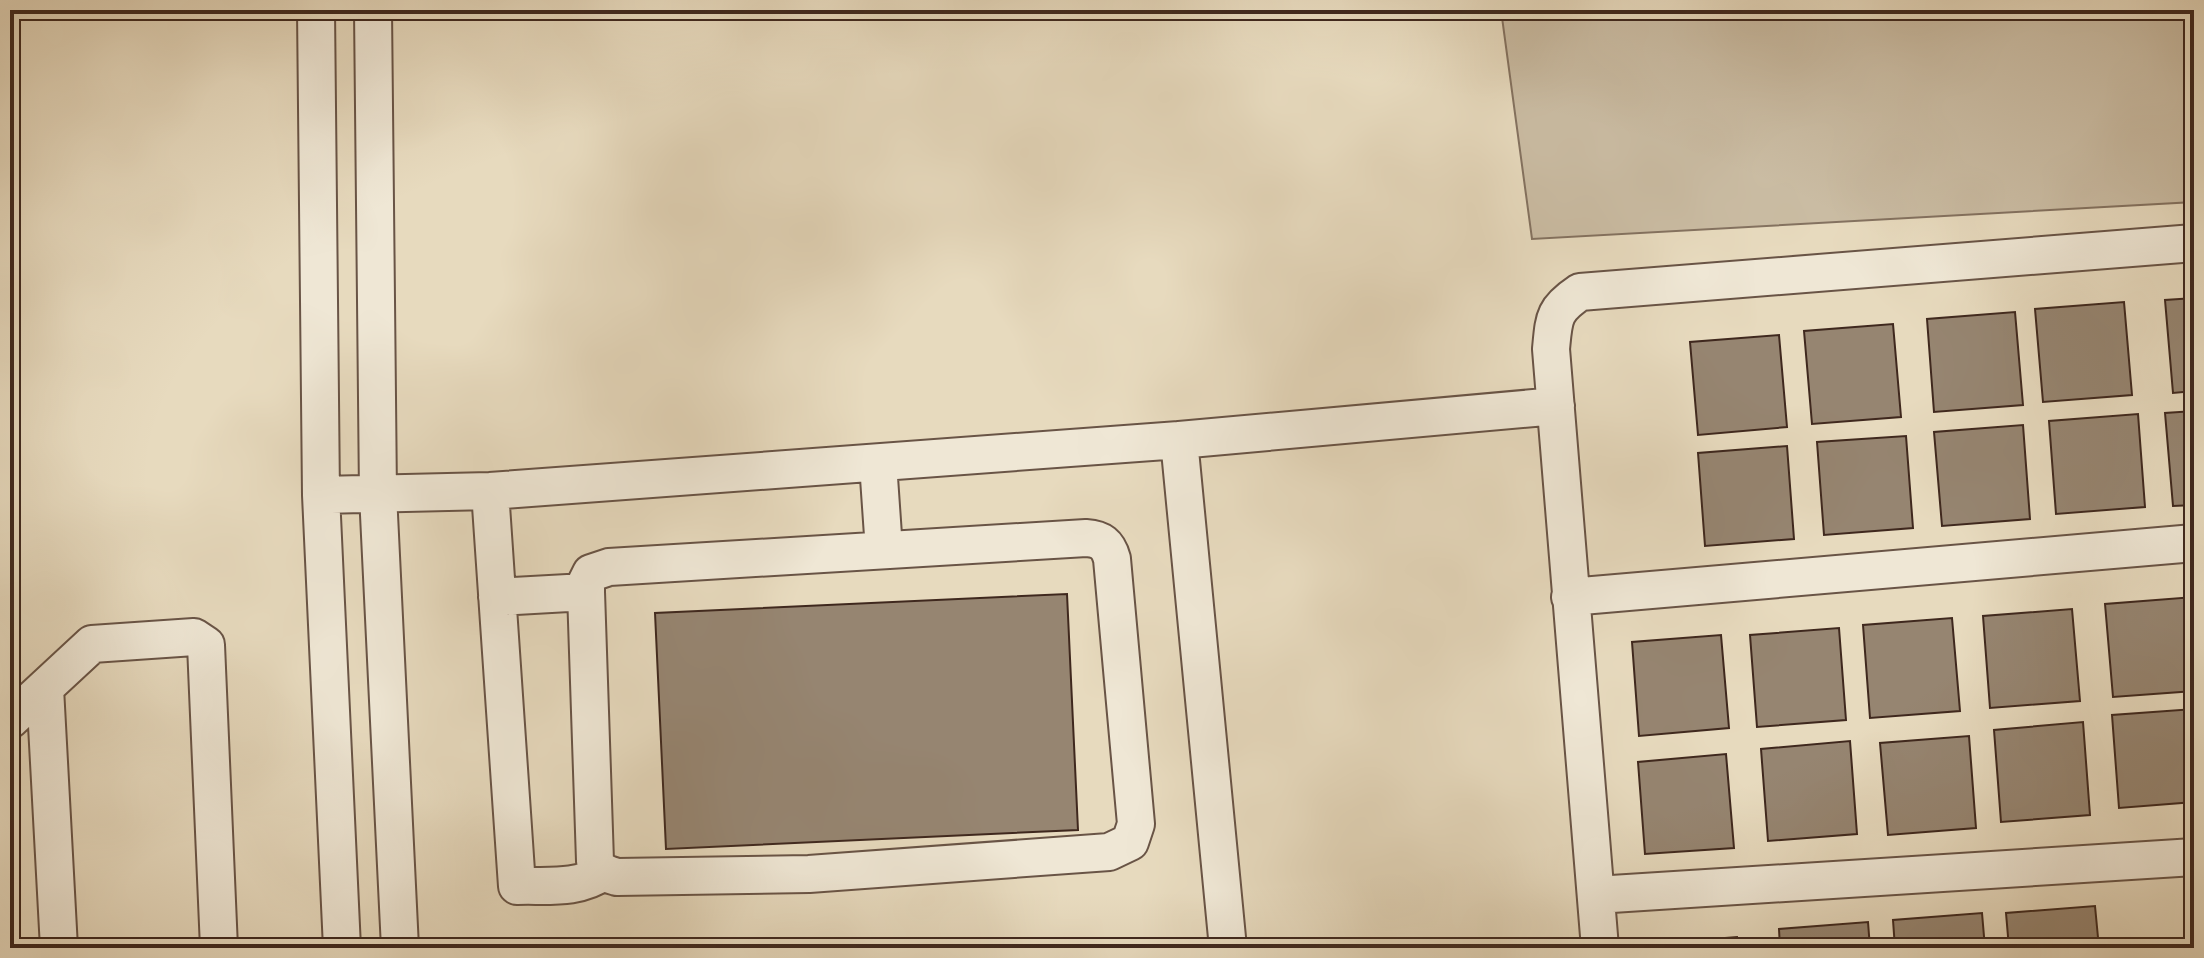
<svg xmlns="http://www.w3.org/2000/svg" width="2204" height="958" font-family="Vollkorn,serif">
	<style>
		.green { fill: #cabca3; stroke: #847260; stroke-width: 2 }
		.building { fill: #968571; stroke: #3f281e; stroke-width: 2 }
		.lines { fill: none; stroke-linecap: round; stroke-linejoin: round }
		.minor-casing { stroke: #695446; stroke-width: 40 }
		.minor { stroke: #efe7d5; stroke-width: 36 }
	</style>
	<rect width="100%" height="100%" fill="#e7dabe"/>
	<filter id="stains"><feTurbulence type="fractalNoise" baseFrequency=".0025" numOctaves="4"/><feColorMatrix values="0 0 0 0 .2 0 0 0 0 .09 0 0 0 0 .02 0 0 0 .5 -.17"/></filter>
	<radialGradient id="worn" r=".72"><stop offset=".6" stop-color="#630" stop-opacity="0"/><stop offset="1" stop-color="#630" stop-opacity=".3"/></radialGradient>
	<path class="green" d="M1501,10H2194V202L1532,239Z"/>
	<path class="building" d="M2194,298V391L2173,393L2165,300Z
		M2124,302L2132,395L2043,402L2035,309Z
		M2015,312L2023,405L1934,412L1927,319Z
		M1893,324L1901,417L1812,424L1804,331Z
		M1779,335L1787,427L1698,435L1690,342Z
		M2194,411V505L2173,506L2165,413Z
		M2138,414L2145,507L2056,514L2049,421Z
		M2023,425L2030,519L1942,526L1934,432Z
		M1906,436L1913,528L1824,535L1817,442Z
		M1787,446L1794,539L1705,546L1698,453Z
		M1067,594L1078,830L666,849L655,613Z
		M2194,597V691L2113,697L2105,604Z
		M2072,609L2080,701L1990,708L1983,616Z
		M1952,618L1960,711L1870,718L1863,625Z
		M1839,628L1846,720L1757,727L1750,635Z
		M1721,635L1729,728L1639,736L1632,642Z
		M2194,709V802L2119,808L2112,715Z
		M2083,722L2090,815L2001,822L1994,730Z
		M1969,736L1976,828L1888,835L1880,743Z
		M1850,741L1857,834L1768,841L1761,749Z
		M1726,754L1734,848L1645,854L1638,762Z
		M2095,906L2099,948H2009L2006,913Z
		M1982,913L1985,948H1895L1893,920Z
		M1868,922L1870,948H1780L1779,929Z
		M1737,937L1738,948H1649L1648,944Z"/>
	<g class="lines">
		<g class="minor-casing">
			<path id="minor" d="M316,10L321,495L342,948
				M373,10L378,494L400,948
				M1179,440L1228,948
				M878,463L884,550
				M490,491L517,886C547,885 578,890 603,872
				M321,495L490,491L1179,440L1556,406
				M1086,538C1101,539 1108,544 1112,559L1136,824L1130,842L1109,852L809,874L617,877C607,874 599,872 595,861L586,592V583L591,573L609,567Z
				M497,597L586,592
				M1570,597L2194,543
				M45,688L59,948
				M10,720L92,644L194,637L206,645L219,948
				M1596,895L2194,857
				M1600,948L1551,349C1554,318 1553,310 1580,292L2194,243"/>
		</g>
		<use href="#minor" class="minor"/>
	</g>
	<rect width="2204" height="958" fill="none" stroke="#e7dabe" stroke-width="40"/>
	<rect x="12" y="12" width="2180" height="934" fill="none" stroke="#3f281e" stroke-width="4"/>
	<rect x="20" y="20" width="2164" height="918" fill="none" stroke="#3f281e" stroke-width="2"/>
	<rect width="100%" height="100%" filter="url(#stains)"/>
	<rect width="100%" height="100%" fill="url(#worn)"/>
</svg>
